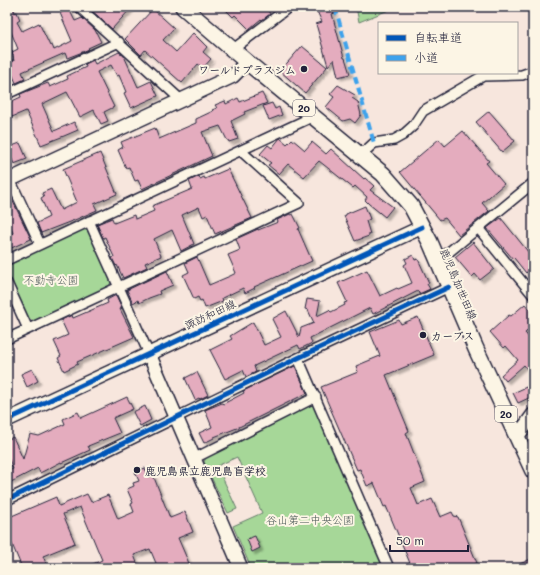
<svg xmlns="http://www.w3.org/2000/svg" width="540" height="575" font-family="Mali,'Klee One',sans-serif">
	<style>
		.green { fill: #a6d798; stroke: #647c6a }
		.building { fill: #e4acbe; stroke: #22223b; filter: url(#shadow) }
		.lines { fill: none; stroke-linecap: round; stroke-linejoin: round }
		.street-casing { stroke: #22223b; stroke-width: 12 }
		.secondary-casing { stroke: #22223b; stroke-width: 16 }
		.primary-casing { stroke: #22223b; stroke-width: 18 }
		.street { stroke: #fcf5e5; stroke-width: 9 }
		.secondary { stroke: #fcf5e5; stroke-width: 13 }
		.primary { stroke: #fcf5e5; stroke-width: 15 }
		.quiet { stroke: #3ea2ec; stroke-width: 4; stroke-dasharray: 8 4; stroke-linecap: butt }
		.cycleway-casing { stroke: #fcf5e5; stroke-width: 8 }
		.cycleway { stroke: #0057b8; stroke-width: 5 }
		.poi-dot { fill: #22223b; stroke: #fcf5e5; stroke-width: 1.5 }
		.labels { text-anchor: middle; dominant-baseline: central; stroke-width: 4; stroke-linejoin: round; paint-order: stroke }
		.shield { fill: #fcf5e5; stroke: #63616e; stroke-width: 1 }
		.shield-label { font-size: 10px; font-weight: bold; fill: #22223b }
		.poi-label { font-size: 11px; font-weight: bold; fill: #22223b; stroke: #fcf5e5; text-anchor: start }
		.park-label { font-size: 11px; fill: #4a5857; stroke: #fcf5e5 }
		.street-label { font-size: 11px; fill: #22223b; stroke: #fcf5e5 }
	</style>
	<defs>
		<filter id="shadow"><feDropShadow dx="3" dy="3" stdDeviation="1" flood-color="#0004"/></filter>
	</defs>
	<rect width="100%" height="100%" fill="#f7e6dd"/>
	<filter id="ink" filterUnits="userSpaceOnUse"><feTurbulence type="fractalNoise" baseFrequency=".025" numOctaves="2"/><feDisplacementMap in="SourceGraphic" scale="8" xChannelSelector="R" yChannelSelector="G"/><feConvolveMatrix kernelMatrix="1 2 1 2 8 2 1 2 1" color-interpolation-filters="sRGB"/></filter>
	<g filter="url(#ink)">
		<path class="green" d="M356,7H396L359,22Z
			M83,229L88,231L111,282L109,286L35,321L29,319L7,271L8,264Z
			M311,404L317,408L384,568H251L233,526L262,513L237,457L217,466L237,509L228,513L204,462L207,455Z"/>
		<path class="building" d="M88,7H132L112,29Z
			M223,7H266L270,14L262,20L261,19L249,29L235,15L233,17Z
			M315,7H332L335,13L332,14L344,58H345L350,74L338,77L334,59L328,66L316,24L322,22Z
			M14,9L15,13L17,12L20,20L17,22L22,31L39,23L50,46L52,45L54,50L72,41L60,13L69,9L75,21L82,18L95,30L101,42L88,48L89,49L80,53L67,58L65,53L22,72L25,79L16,83L8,64L14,61L12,52L18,49L7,22V12Z
			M153,9L174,28L163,40L176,52L193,33L207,47L203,52L211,59L203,68L198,64L182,83L145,50L141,55L125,39Z
			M302,46L327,67L305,93L280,71Z
			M119,52L124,56L138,87L151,81L158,96L131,108L124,93L126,92L119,75L117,76L111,65L97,72L114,107L104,112L108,121L101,124L94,110L80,117L67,92L42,104L54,131L74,122L78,130L64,136L41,145L26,111L12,117L7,105L11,103L10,102L21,97L20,94L48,83L50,87L68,79L67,76L86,67L85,64L93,60L95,64Z
			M338,85L355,95L352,98L358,102L361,115L355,123L350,119L343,121L326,107L334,97L330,94Z
			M262,93L267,103L244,112L245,114L231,121L238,139L229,142L228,140H227L220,126L202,132L212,156L142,189L138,180L135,181L129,167L126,168L118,150L123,147L121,142L155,128L159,139L196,123V119L213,111L212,110L217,108L215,105L225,101L226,104L238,98L240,102Z
			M272,103L275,109L279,107L282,115L269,120L263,106Z
			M489,111L515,141L502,152L476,122Z
			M463,131L489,161L486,163L504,184L482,203L489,211L459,235L445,218L440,220L400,172L439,139L445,146Z
			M280,138L287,144L292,139L305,150L312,142L326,154L331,149L364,179L365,178L374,186L370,190L393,207L385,217L369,204L365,200L367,197L355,186L353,188L319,161L304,177L288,164L279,174L268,165L271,163L260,154L268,145L272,148Z
			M20,143L27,159L14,164L7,148Z
			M100,153L117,194L94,204L97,210L77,219L41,233L37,223L49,217L41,198L44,196L42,193L51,189L61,210L77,202L63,169Z
			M228,169L252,218L215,234L207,215L203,217L199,207L182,215L194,244L181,251L172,230L154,239L161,256L145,263L147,267L123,278L117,265L116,266L112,258L114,257L105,237L103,238L97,224L112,218L114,223L134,215L135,219L154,211L152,206L192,189L189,181L199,176L200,179L204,177L205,179L207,178Z
			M7,189L31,239L7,250V237L13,233L7,219Z
			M365,206L370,219L366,221L370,234H369V236L355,241L344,216L346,215V214Z
			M290,214L291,215L293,214L300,228L298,229L312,261L254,287L255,288L245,293L243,288L222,298L223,301L205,308L202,300L200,301L198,297L194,299L183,275L189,272L185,263L197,257L209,285L230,276L236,273L228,255L240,250L236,239L258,229V230L278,222L277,220Z
			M501,218L533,258V277L528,271L526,273L514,258L513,259L487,228Z
			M473,242L494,269L480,280L475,274L472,277L455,257Z
			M413,255L415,260L418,259L429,283L427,284L430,289L419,294L418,291L373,314L370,308L310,338L312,343L300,349L298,345L254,366L256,372L246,377L243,370L225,379L210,350L232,339L230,336L253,322L264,345L281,337L272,319L286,311L299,337L301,328L314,323L308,310L305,309L307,299L320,301L317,316L329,310L331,312L345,305L344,303L347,302L338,283L367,270L380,296L397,288L398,289L412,283L404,265L407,263L405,259Z
			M167,271L173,285L159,291L160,294L149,298L139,303L138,300L133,303L127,290Z
			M116,295L122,308L120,309L134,337L77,362L78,364L64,371L58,358L61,356L54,341L68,335L61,320L72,315L73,318L108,303L107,300Z
			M525,304L533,314V326L525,333L533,342V376L524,365L506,381L501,375L518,360L506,346L504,348L490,332L509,315L511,316Z
			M418,317L434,355L386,375L409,431L406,433L425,482L411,488L418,505L432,499L440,517L452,512L454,516L458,517L477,563L475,564L477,568H412L386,506L384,507L374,483L367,486L360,469L357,470L321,387L358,372L356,366L380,356L370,332L399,320L401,324Z
			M295,366L307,393L237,428L214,437V438L204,443L199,433L212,427L205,410L222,403L223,404L244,393L243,391Z
			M32,369L38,381L27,387L21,374Z
			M197,372L208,395L200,399L199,398L195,400L185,378Z
			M533,384V396L518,403L513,393Z
			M127,397L133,409L113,418L120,433L88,446L90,450L61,463V462L40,473L38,468L11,482L7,472L13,469L7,455V440L13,437L23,459L30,434L39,436L65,424L63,419L78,412L81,418Z
			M145,406L151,420L140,426L133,412Z
			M145,468L148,477L153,475L170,518L185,512L193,532L178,538L191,568H158L150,549L134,555L139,568H84L102,560L80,507L63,514L75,543L43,556L48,568H22L7,532V518L56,497L59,506L87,494L91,502L108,495L118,519L134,512L131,504L133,503L127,489L134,486L133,483L139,481L135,472Z
			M255,536L260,548L252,552L247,539Z
			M533,558V568H511Z"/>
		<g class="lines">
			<g class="street-casing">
				<path id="street" d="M79,7L181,100
					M232,50L289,7
					M7,55L8,58H7
					M7,94L119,42
					M361,155L374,143L394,140L403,135L413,126L423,111L483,76L522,75L533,71
					M7,173L40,244
					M89,221L149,354
					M478,228L533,295
					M7,260L314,116
					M438,261L533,183
					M7,283L28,329
					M7,339L299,203L241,151
					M298,358L389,568
					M195,458L316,397
					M7,500L298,358L449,287"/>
			</g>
			<g class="secondary-casing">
				<path id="secondary" d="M7,181L233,76L247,62
					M149,354L241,568
					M7,420L422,227
					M517,437L533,415"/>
			</g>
			<g class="primary-casing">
				<path id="primary" d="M183,7L247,62L383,174L411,206L430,242L476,349L533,471"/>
			</g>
			<use href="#street" class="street"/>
			<use href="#secondary" class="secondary"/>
			<use href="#primary" class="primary"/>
			<path class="quiet" d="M335,7L374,143"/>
			<g class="cycleway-casing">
				<path id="cycleway" d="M7,420L422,227
					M7,500L298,358L449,287"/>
			</g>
			<use href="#cycleway" class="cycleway"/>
		</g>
	</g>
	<g class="poi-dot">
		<circle cx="304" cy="69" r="4"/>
		<circle cx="423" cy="335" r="4"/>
		<circle cx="137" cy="470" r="4"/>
	</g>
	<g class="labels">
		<g class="shield">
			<rect x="293" y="100" width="22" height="16" rx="3"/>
			<rect x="495" y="406" width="22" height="16" rx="3"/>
		</g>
		<g class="shield-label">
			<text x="304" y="108">20</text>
			<text x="506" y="414">20</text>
		</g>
		<g class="poi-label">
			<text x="296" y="69" text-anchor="end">ワールドプラスジム</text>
			<text x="431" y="335">カーブス</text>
			<text x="145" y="470">鹿児島県立鹿児島盲学校</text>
		</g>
		<g class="park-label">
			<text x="51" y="279">不動寺公園</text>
			<text x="310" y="519">谷山第二中央公園</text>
		</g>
		<g class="street-label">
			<text transform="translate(459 284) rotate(67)">鹿児島加世田線</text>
			<text transform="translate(210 314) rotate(-25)">諏訪和田線</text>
		</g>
	</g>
	<rect width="540" height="575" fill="none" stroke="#fcf5e5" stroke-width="24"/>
	<rect x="12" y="12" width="516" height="551" fill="none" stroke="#22223b" stroke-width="1.5" filter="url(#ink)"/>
	<rect x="378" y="22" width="140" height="52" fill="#fcf5e5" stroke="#a5a1a1"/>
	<rect x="386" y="35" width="20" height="6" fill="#0057b8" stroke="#a5a1a1"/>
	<text x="414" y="42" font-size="12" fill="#22223b">自転車道</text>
	<rect x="386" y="55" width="20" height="6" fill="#3ea2ec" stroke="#a5a1a1"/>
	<text x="414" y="62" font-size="12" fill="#22223b">小道</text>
	<path d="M390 545v6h78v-6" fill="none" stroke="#22223b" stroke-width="2"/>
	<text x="396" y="545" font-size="12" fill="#22223b" stroke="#fcf5e5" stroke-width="3" paint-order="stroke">50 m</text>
</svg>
